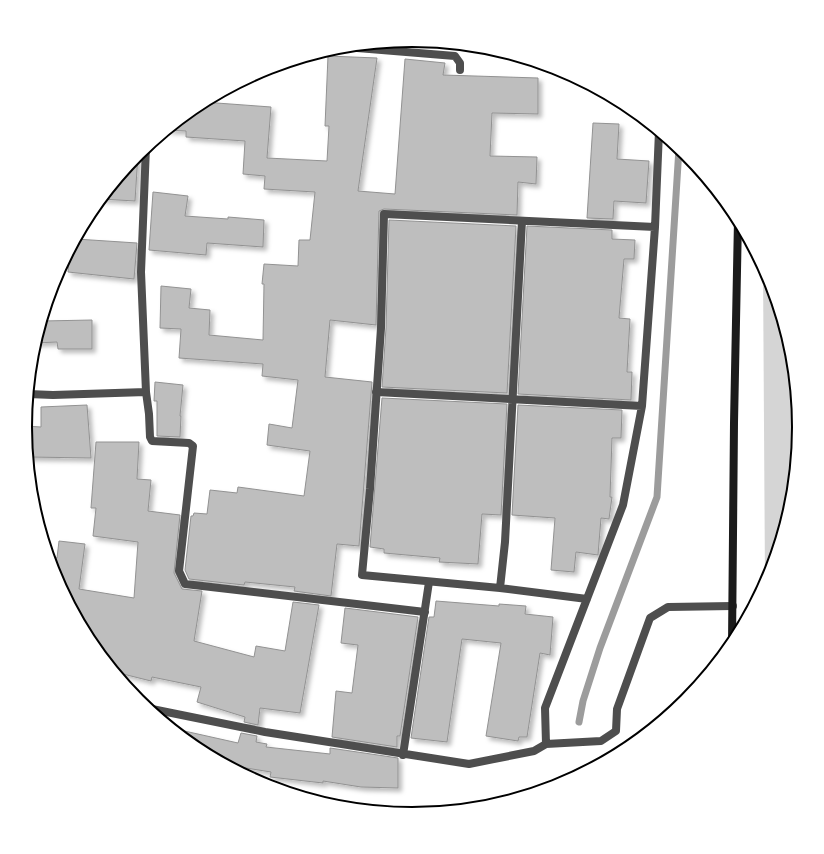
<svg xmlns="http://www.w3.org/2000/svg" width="824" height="854" font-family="'PT Sans',sans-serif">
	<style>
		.green { fill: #d5d5d5 }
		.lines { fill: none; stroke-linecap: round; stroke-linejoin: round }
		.stream { stroke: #9c9c9c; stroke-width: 7 }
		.building { fill: #bebebe; stroke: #929292; filter: url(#shadow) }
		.street { stroke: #4e4e4e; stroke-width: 8 }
		.secondary { stroke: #1b1b1b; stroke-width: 8 }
		.rim { fill: none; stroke: #000; stroke-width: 2 }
	</style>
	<defs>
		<filter id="shadow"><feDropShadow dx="3.5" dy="3.5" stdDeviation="2" flood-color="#0004"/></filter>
	</defs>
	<rect width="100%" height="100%" fill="#fff"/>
	<path class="green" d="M763,267L770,279L792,352L799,427L792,503L769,575L765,583Z"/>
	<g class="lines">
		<path class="stream" d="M579,722L583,701L600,648L657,497L679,148"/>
	</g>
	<path class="building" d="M328,56L377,58L358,191L395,194L405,59L445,63L443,75L538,78V114L492,113L490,156L537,157L536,184L518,182L517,215L384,209L379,211L376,325L330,320L325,377L372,382L359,546L337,544L331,596L294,591L295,587L245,582L244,585L189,579L185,570L191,516H193L194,513L207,514L210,490L237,493L238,487L304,496L310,451L267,445L269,424L292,428L298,380L262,376L263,364L179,358L181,329L160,328L161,286L191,289L189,308L210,310L209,335L263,340L264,284H262L264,264L298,266L299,240H310L315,192L264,189L265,176L243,174L245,141L186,137V131L167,130L197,105L203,102L271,107L267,158L327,161L329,126H325Z
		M593,123L619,124L617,159L649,161L646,203L614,201L613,219L587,218Z
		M138,154L135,201L101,199L119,177Z
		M153,192L188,196L185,216L228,219V217L264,220L263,247L207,243L206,255L149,250Z
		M389,220L516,226L507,393L382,387L386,328Z
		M527,226L612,230V239L635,240L634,259H624L619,318L630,319L627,372H632L631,400L518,394Z
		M76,239L137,243L134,279L68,272L70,249Z
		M92,320V349H58L57,342L35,343L42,321Z
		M155,382L183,385L180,416H181L180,437L157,436V401H154Z
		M382,398L507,404L501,515L482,514L478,564L439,562L440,558L384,553V549L370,547Z
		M87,405L91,458L28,457L25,426L41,427V407Z
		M518,405L622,410L621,438H612L610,497H612L609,519L601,518L598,555L576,552L574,572L551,570L555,518L512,515Z
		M96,442H139L137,479L151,480L148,511L180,515L174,573L182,589L202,591L194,641L254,657L256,646L285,651L293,602L319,605L300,713L260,708L258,725L244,722L245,717L197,702L201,687L152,677L151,681L115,672L90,642L54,575L49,557L57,558L59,541L85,544L79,589L134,598L138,542L93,536L96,508H91Z
		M436,601L499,606V604L526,606L525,614L553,617L550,655L540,653L527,737H519L518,741L486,736L501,643L462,639L447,742L411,738L429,617H434Z
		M345,608L418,617L400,736H397V747L332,737L336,691L352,693L358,645L341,643Z
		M171,728L238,743L241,733L257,736L256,742L267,744L266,747L330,754V748L398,758V788L361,787L323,781V783L270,777L271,772L227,765L197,749Z"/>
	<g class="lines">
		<path class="street" d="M345,47L455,56L460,63V70
			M146,147L141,272L146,392L149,414L150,437L152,441L189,443L193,446L179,571L185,584L425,612
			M376,392L642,406
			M28,394L53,395L146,392
			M500,588L505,542L522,221
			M587,599L500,588L362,575L370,489L381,328L384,214L655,227
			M147,708L265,732L469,764L534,751L546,744L601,741L616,731L617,709L650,618L668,607L733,606
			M546,744L545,708L623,505L642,406L655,227L659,131
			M403,755L429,582"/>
		<path class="secondary" d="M732,644L734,423L738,220"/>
	</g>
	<path d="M0 0H824V854H0ZM32 427a380 380 0 1 1 760 0a380 380 0 1 1-760 0Z" fill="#fff" fill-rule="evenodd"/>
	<path class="rim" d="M32 427a380 380 0 1 1 760 0a380 380 0 1 1-760 0Z"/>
</svg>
